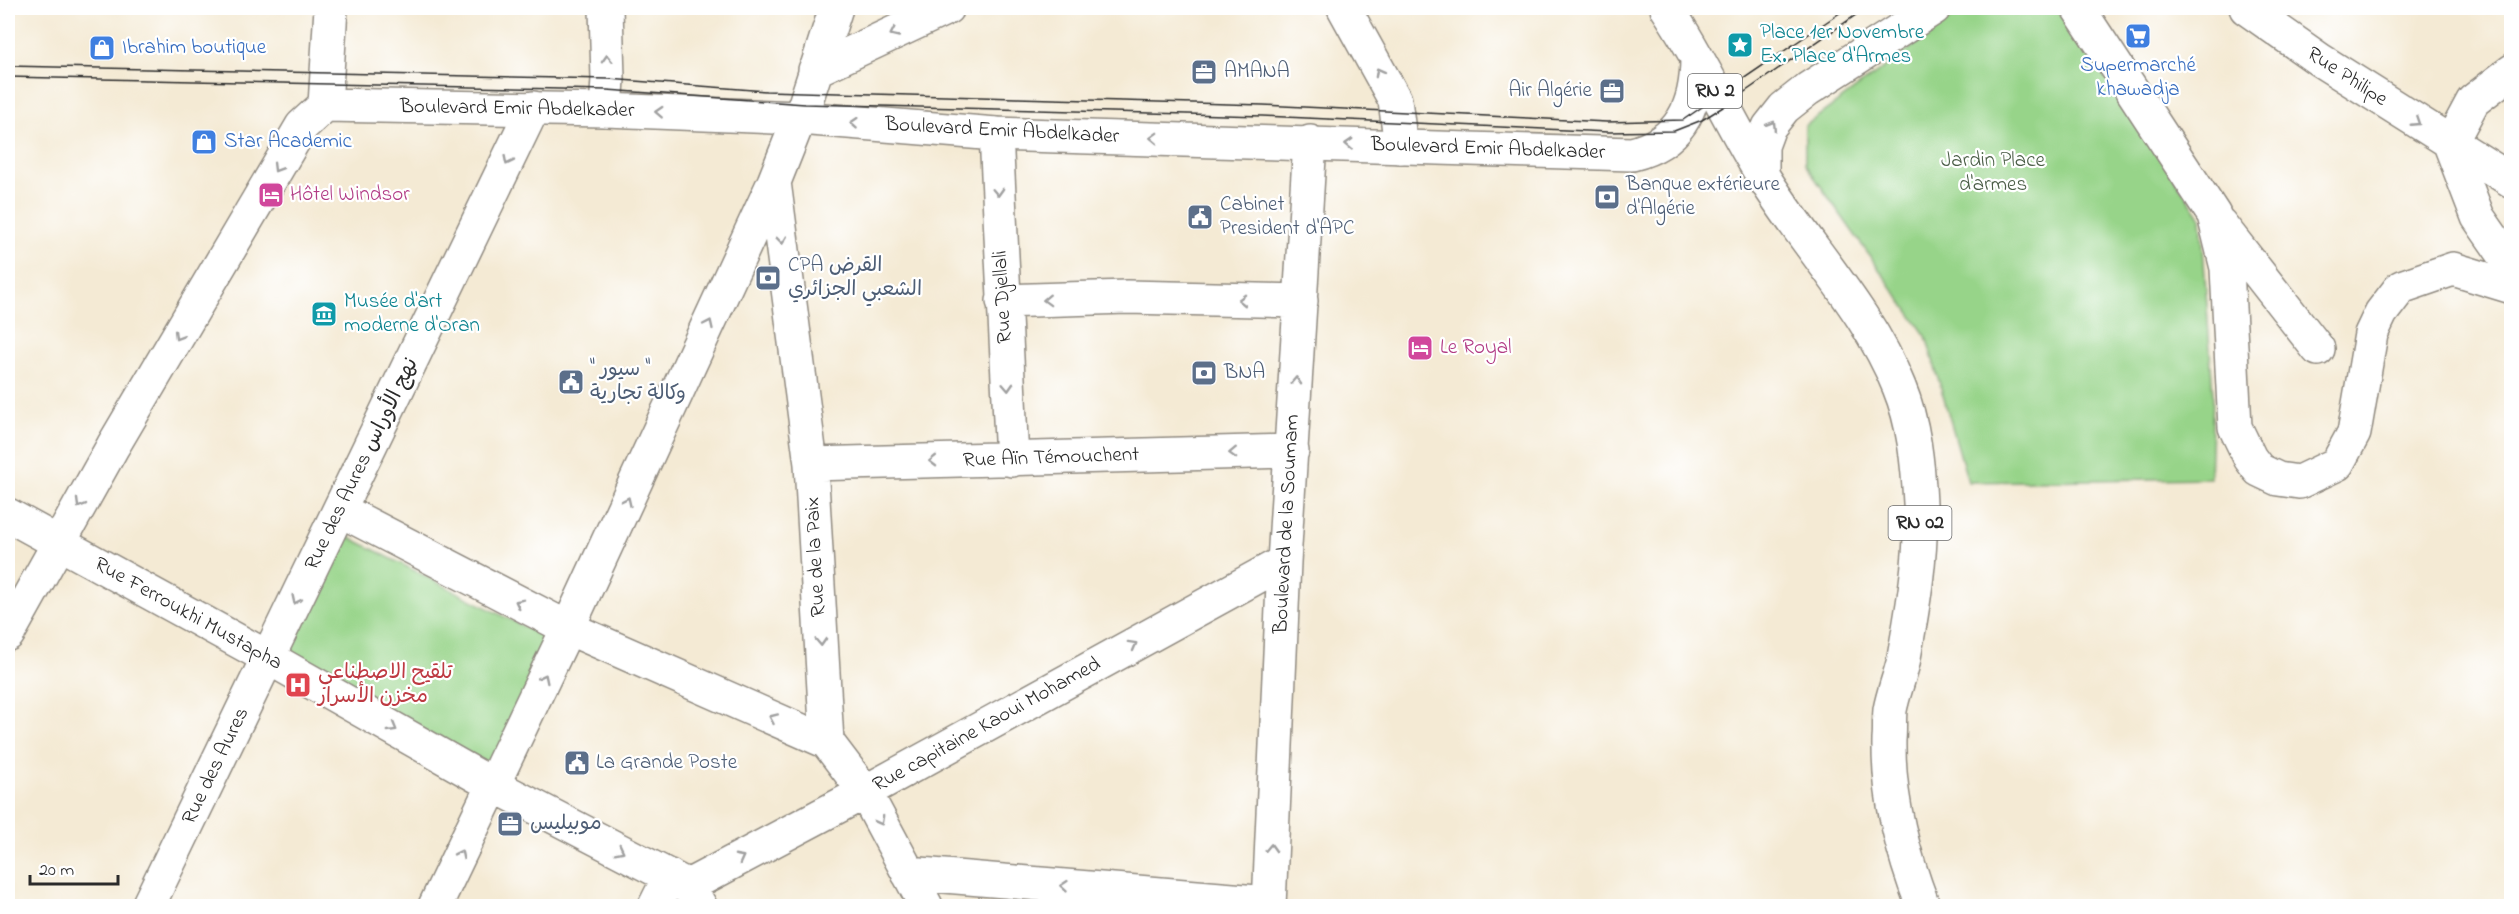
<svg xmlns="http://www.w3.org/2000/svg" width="2519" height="914" font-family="'Indie Flower','Playpen Sans Arabic',sans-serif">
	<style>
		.green { fill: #97d489; stroke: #61805a; stroke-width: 1.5 }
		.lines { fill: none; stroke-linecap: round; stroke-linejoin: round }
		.minor-casing { stroke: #908a80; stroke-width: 36 }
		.major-casing { stroke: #908a80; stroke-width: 36 }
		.minor { stroke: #fff; stroke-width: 33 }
		.major { stroke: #fff; stroke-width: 33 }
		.tram { stroke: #2b2b2b; stroke-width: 1.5 }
		.oneway { stroke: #a0a0a0 }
		.labels { text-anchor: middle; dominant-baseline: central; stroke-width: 4.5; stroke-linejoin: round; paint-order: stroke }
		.shield { fill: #fff; stroke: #6b6b6b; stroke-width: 1.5 }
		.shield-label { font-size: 20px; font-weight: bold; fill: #2b2b2b }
		.culture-label { font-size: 21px; fill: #0d838f; stroke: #fff; text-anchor: start }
		.shop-label { font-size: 21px; fill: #366cbe; stroke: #fff; text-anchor: start }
		.service-label { font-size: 21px; fill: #4e5e75; stroke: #fff; text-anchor: start }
		.street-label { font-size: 21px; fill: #2b2b2b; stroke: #fff }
		.park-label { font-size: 21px; fill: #4b5e47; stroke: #fff }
		.hotel-label { font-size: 21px; fill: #b23c85; stroke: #fff; text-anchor: start }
		.health-label { font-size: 21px; fill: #be3a42; stroke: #fff; text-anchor: start }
	</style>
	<rect width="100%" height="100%" fill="#fff"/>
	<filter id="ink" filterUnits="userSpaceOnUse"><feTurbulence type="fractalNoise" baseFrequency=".0167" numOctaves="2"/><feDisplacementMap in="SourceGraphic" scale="12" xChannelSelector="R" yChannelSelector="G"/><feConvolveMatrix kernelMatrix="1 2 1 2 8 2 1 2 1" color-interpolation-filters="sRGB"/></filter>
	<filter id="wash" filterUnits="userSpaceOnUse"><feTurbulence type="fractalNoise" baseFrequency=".008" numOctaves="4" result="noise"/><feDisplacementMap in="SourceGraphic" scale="24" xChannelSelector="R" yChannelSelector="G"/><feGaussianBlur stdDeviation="1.35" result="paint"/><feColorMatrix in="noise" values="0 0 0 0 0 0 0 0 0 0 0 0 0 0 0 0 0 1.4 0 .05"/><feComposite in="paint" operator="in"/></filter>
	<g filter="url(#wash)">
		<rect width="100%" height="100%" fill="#f4ead4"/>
		<path class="green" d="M1965,8H2062L2201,218L2213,395L2210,478L1968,482L1926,336L1805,164V126Z
			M345,535L550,640L489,771L287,656Z"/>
	</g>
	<g filter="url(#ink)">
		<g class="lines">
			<g class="minor-casing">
				<path id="minor" d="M606,8L608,79L606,110
					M1344,8L1395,100L1401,147
					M2078,8L2214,215L2227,268L2235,427L2250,458L2259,470L2278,479L2299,482L2337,464L2354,433L2371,334L2381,313L2401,287L2453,269L2512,287
					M2246,8L2320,60L2512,181
					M815,70L947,8
					M2512,71L2473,101L2450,144L2478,217L2512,266
					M996,134L1012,460
					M774,182L811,464L827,742L865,792L926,906
					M2220,224L2318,349
					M1003,301L1127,297L1301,301
					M811,464L1292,451
					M340,510L568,628L827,742
					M8,515L269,658L493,785L688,886L700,906
					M908,873L1269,903
					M688,886L865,792L1284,562
					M148,906L533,108
					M435,906L568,628L774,182L805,104L836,8
					M655,906L670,876
					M1269,906L1284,562L1310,142"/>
			</g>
			<g class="major-casing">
				<path id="major" d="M1667,8C1702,60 1728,119 1761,173C1805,245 1868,309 1899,387C1914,423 1918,464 1920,503C1923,553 1912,613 1903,663C1899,679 1893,694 1890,710C1889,720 1890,730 1889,740C1888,798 1902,852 1923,906
					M325,105L606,110L799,118L996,134L1632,154C1681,142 1697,106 1697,58
					M325,105L331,8
					M1762,174V146L1769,127L1784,108L1808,89L1934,8
					M8,634L113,446L302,126L325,105"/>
			</g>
			<use href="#minor" class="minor"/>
			<use href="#major" class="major"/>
			<path class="tram" d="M8,66L608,79L766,91L1263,105L1607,122L1683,120L1847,8
				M8,77L607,90L805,104L1262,116L1608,132L1674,131L1702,120L1723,107L1866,8"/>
		</g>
		<defs><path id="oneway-chevron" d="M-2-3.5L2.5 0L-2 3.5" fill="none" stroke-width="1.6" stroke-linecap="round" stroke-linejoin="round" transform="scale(1.5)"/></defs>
		<g class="oneway">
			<use href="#oneway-chevron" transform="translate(894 33) rotate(155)"/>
			<use href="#oneway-chevron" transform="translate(607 59) rotate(-92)"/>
			<use href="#oneway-chevron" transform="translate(1379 72) rotate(-119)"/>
			<use href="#oneway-chevron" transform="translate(659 112) rotate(-177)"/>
			<use href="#oneway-chevron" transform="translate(2416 122) rotate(33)"/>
			<use href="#oneway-chevron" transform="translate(854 123) rotate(-176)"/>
			<use href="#oneway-chevron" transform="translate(1772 125) rotate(-58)"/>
			<use href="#oneway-chevron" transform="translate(1154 138) rotate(-178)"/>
			<use href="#oneway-chevron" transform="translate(1349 144) rotate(-177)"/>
			<use href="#oneway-chevron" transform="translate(508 161) rotate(116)"/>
			<use href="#oneway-chevron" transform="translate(277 168) rotate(121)"/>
			<use href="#oneway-chevron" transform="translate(998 192) rotate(88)"/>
			<use href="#oneway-chevron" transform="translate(782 240) rotate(83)"/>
			<use href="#oneway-chevron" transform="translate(1047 300) rotate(178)"/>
			<use href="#oneway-chevron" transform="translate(1242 300) rotate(-179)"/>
			<use href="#oneway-chevron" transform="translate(709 324) rotate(-65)"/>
			<use href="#oneway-chevron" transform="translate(178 336) rotate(121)"/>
			<use href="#oneway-chevron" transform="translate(1296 381) rotate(-87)"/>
			<use href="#oneway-chevron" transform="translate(1008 387) rotate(87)"/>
			<use href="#oneway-chevron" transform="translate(1233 453) rotate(178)"/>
			<use href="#oneway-chevron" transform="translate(933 461) rotate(179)"/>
			<use href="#oneway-chevron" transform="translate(627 501) rotate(-65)"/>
			<use href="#oneway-chevron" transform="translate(80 504) rotate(120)"/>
			<use href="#oneway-chevron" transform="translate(296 600) rotate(115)"/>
			<use href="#oneway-chevron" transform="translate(519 603) rotate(-153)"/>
			<use href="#oneway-chevron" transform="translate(821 642) rotate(87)"/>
			<use href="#oneway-chevron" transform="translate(1133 645) rotate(-29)"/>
			<use href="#oneway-chevron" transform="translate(544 678) rotate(-64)"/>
			<use href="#oneway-chevron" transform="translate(773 718) rotate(-156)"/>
			<use href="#oneway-chevron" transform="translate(393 728) rotate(30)"/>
			<use href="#oneway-chevron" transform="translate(880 821) rotate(62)"/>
			<use href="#oneway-chevron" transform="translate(1271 848) rotate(-88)"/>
			<use href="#oneway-chevron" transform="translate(620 850) rotate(27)"/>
			<use href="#oneway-chevron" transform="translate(460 854) rotate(-64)"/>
			<use href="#oneway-chevron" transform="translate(740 858) rotate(-28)"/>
			<use href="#oneway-chevron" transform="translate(1064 886) rotate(-175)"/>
		</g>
	</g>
	<defs>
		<g id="supermarket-square" transform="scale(1.35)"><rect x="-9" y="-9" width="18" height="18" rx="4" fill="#3f7fe0" stroke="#fff"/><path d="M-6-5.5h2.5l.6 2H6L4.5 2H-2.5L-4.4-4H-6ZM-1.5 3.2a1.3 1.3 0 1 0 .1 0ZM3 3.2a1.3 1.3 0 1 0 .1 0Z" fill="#fff"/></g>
		<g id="sight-square" transform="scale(1.35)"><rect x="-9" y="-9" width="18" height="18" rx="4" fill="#0f9aa8" stroke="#fff"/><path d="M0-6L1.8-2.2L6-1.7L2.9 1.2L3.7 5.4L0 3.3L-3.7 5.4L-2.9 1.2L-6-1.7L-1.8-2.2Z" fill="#fff"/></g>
		<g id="shop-square" transform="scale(1.35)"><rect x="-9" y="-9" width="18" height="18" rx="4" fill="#3f7fe0" stroke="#fff"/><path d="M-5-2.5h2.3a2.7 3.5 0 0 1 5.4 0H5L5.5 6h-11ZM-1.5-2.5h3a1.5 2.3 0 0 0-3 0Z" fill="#fff"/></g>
		<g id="office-square" transform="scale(1.35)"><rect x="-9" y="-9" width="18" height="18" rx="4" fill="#5c6f8a" stroke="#fff"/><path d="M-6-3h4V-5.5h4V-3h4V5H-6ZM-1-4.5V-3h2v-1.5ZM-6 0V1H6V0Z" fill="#fff"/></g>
		<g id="hotel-square" transform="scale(1.35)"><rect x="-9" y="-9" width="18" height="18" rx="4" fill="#d1479c" stroke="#fff"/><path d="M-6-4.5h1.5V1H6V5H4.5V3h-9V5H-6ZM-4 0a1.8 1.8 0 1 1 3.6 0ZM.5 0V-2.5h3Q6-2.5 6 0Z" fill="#fff"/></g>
		<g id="bank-square" transform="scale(1.35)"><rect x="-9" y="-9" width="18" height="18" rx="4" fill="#5c6f8a" stroke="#fff"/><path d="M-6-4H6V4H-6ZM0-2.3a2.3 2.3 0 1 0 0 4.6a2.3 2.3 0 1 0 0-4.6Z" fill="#fff"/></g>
		<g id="civic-square" transform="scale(1.35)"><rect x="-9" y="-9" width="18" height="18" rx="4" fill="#5c6f8a" stroke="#fff"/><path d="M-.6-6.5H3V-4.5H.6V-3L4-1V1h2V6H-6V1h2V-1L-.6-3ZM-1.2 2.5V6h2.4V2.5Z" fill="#fff"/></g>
		<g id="museum-square" transform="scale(1.35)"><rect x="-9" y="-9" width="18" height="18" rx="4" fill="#0f9aa8" stroke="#fff"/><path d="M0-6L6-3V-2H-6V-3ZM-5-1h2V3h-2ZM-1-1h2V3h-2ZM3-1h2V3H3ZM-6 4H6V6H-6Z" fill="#fff"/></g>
		<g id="hospital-square" transform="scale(1.35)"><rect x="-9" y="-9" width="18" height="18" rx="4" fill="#e0444e" stroke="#fff"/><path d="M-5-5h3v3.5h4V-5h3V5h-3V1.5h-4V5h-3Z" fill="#fff"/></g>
	</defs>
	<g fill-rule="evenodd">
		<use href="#supermarket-square" x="2138" y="36"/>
		<use href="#sight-square" x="1740" y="45"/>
		<use href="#shop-square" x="102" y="48"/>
		<use href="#office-square" x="1204" y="72"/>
		<use href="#office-square" x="1612" y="91"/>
		<use href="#shop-square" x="204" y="142"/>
		<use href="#hotel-square" x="271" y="195"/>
		<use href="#bank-square" x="1607" y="197"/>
		<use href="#civic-square" x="1200" y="217"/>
		<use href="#bank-square" x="768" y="278"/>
		<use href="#museum-square" x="324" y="314"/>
		<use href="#hotel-square" x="1420" y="348"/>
		<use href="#bank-square" x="1204" y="373"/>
		<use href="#civic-square" x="571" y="382"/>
		<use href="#hospital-square" x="298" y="685"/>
		<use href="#civic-square" x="577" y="763"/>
		<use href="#office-square" x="510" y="824"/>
	</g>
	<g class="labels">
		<g class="shield">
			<rect x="1688" y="74" width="54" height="34" rx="4.5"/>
			<rect x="1888.5" y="506" width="63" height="34" rx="4.5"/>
		</g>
		<g class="shield-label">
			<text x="1715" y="91">RN 2</text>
			<text x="1920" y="523">RN 02</text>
		</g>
		<g class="culture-label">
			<text x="1760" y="33">Place 1er Novembre<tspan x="1760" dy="24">Ex. Place d'Armes</tspan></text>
			<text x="344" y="302">Musée d'art<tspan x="344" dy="24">moderne d'Oran</tspan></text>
		</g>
		<g class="shop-label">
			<text x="122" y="48">Ibrahim boutique</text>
			<text x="2138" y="66" text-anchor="middle">Supermarché<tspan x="2138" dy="24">khawadja</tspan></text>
			<text x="224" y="142">Star Academic</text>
		</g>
		<g class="service-label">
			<text x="1224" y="72">AMANA</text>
			<text x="1592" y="91" text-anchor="end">Air Algérie</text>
			<text x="1626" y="185">Banque extérieure<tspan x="1626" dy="24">d'Algérie</tspan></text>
			<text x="1220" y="205">Cabinet<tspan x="1220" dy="24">President d'APC</tspan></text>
			<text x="788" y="266">CPA القرض<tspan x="788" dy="24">الشعبي الجزائري</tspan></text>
			<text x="590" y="370">" سيور "<tspan x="590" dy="24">وكالة تجارية</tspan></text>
			<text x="1224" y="373">BNA</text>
			<text x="596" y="763">La Grande Poste</text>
			<text x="530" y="824">موبيليس</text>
		</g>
		<g class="street-label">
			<text transform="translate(2347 77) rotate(33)">Rue Philipe</text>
			<text transform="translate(517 109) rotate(1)">Boulevard Emir Abdelkader</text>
			<text transform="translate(1002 131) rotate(3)">Boulevard Emir Abdelkader</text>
			<text transform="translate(1488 149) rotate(2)">Boulevard Emir Abdelkader</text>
			<text transform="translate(1003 297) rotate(-93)">Rue Djellali</text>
			<text transform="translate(1051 458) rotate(-2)">Rue Aïn Témouchent</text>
			<text transform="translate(362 464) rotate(-64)">Rue des Aures نهج الأوراس</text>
			<text transform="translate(1287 524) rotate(-87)">Boulevard de la Soumam</text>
			<text transform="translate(816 557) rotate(-93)">Rue de la Paix</text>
			<text transform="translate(188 614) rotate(29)">Rue Ferroukhi Mustapha</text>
			<text transform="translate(987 725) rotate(-29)">Rue capitaine Kaoui Mohamed</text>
			<text transform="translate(216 766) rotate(-64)">Rue des Aures</text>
		</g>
		<g class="park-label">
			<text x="1993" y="161">Jardin Place<tspan x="1993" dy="24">d'armes</tspan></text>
		</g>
		<g class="hotel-label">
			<text x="290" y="195">Hôtel Windsor</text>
			<text x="1440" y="348">Le Royal</text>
		</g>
		<g class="health-label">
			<text x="318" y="673">تلقيح الاصطناعي<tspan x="318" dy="24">مخزن الأسرار</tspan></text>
		</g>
	</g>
	<rect width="2519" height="914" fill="none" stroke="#fff" stroke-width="30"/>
	<path d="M30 875v9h88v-9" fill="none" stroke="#2b2b2b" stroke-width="3"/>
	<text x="39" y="875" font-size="18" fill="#2b2b2b" stroke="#ffffff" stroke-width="4.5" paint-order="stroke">20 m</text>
</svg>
